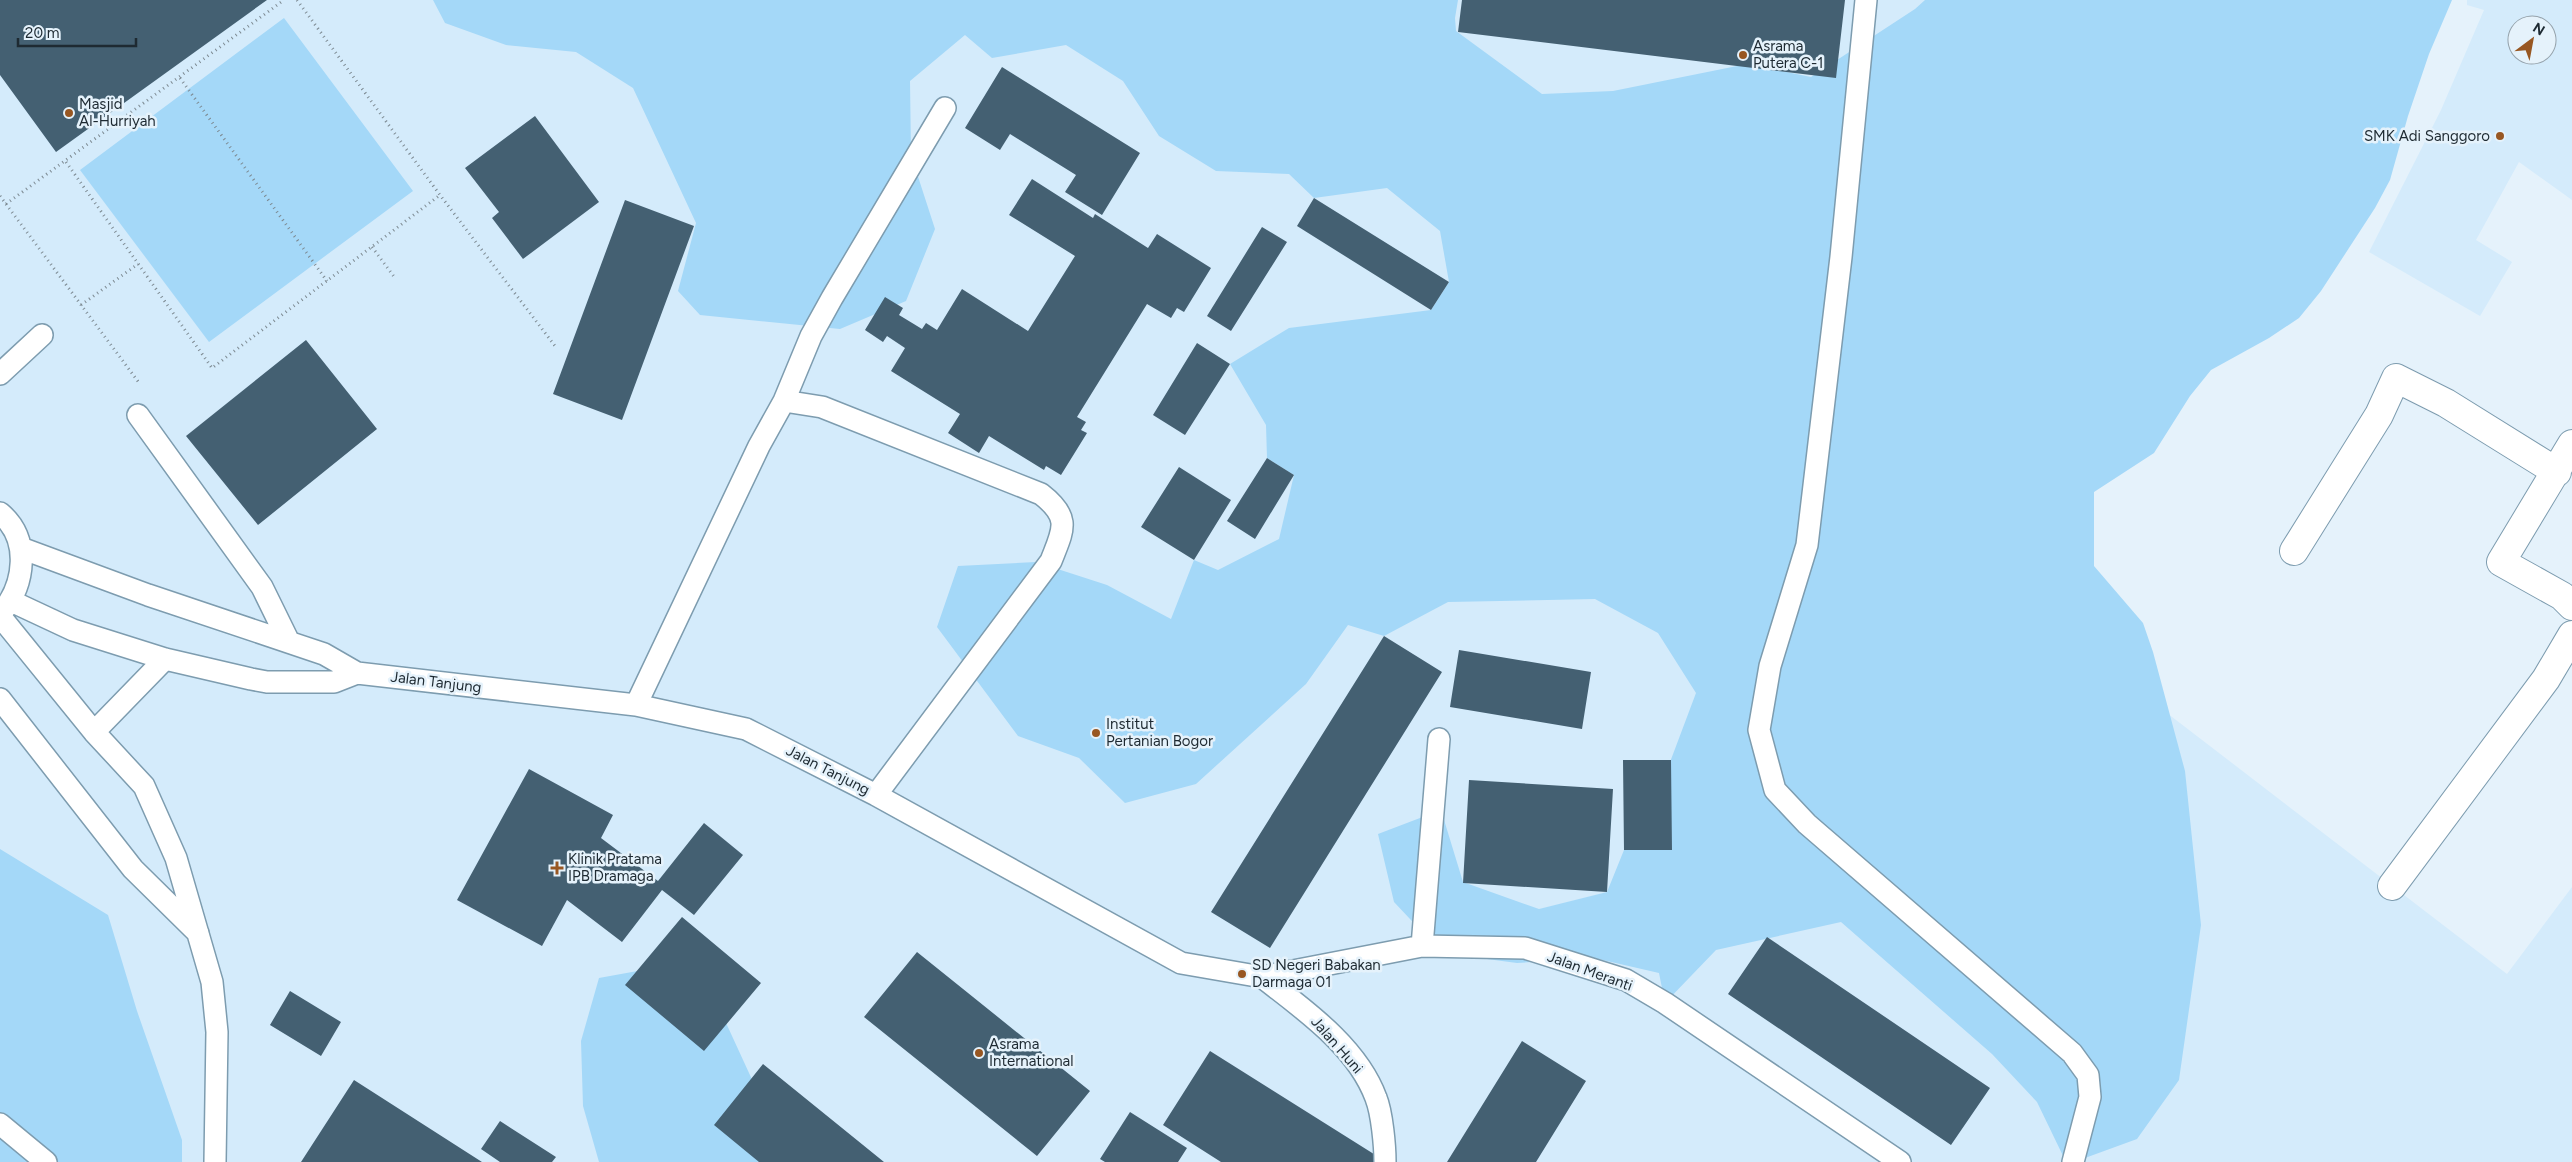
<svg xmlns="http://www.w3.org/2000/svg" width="2572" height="1162" font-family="Figtree,sans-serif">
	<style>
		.built { fill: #d4ebfb; fill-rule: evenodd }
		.green { fill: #a4d8f8 }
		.building { fill: #446072 }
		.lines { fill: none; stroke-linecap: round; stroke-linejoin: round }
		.lane-casing { stroke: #7d9caf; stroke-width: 24 }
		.street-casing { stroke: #7d9caf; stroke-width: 30 }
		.path { stroke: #7d8a92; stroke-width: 3; stroke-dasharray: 1 4; stroke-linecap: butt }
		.lane { stroke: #fff; stroke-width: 21 }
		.street { stroke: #fff; stroke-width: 28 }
		.poi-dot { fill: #985722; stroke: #e5f2fb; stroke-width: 2 }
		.labels { text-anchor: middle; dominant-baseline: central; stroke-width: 5; stroke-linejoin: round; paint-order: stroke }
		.poi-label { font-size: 15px; fill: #1e2a32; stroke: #e5f2fb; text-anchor: start }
		.street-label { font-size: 15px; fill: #1e2a32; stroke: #e5f2fb }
	</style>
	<rect width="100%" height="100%" fill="#e5f2fb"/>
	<path class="built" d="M0,0H2417L1991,578L2507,974L2572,887V1162H0Z
		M2467,0H2572V200L2519,162L2476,240L2512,262L2480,316L2369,252L2441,110L2484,10L2467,5ZM2517,25H2547V55H2517Z"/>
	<path class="green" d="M433,0H1458L1455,18L1456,31L1542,94L1613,91L1747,64L1811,77L1915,9L1925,0H2452L2429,54L2408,116L2390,180L2375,208L2321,291L2299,318L2269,338L2211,370L2190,396L2154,453L2094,492V566L2143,623L2153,652L2185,771L2201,925L2179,1080L2137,1139L2074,1162H2066L2037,1102L1992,1054L1841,922L1716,950L1665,1003L1659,973L1594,958L1517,963L1442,953L1394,902L1378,834L1441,810L1463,882L1539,909L1607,892L1624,850L1649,818L1696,693L1658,633L1595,599L1448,602L1384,636L1348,625L1306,684L1196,784L1125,803L1079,758L1018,736L937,627L958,566L1036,562L1107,585L1171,619L1194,560L1218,570L1279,539L1294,475L1267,458L1266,425L1230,364L1289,328L1431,310L1449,282L1440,231L1387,188L1314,198L1289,174L1216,171L1159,136L1123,81L1066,45L992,58L965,35L910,81L911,155L935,229L906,301L840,329L700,315L678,291L696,223L633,88L576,52L506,45L445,23Z
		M284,18L413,191L209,342L80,170Z
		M0,849L108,915L137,1011L182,1140V1162H0Z
		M665,966L721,1012L755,1086L764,1162H599L583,1106L581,1041L599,978Z"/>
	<path class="building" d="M0,0H267L56,152L0,75Z
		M1462,0H1845L1836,78L1458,32Z
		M1002,67L1140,153L1102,215L1065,192L1076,175L1010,134L1000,150L965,128Z
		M535,116L599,202L523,259L492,218L499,212L465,168Z
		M1032,179L1093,218L1095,214L1148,248L1157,234L1211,268L1184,312L1177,308L1171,318L1147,304L1077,417L1086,422L1081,430L1087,433L1061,475L1046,466L1044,470L989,436L979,453L948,433L960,414L891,371L905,348L887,336L883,342L865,330L885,297L903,308L899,315L922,329L926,323L937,330L962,289L1028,331L1075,256L1009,215Z
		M1314,198L1449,282L1431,310L1297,226Z
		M625,200L694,226L622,420L553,394Z
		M1262,227L1287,242L1231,331L1207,316Z
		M306,340L377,429L258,525L186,436Z
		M1197,343L1230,364L1185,435L1153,415Z
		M1267,458L1294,475L1255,539L1227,521Z
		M1179,467L1231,500L1194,560L1141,527Z
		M1384,636L1442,672L1270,948L1211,912Z
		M1459,650L1591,672L1582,729L1450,707Z
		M1623,760H1671L1672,850H1624Z
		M529,769L613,815L601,838L658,881L704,823L743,855L694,915L662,890L622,942L567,900L542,946L457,900Z
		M1469,780L1613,789L1607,892L1463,883Z
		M682,917L761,983L704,1051L625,985Z
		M1767,937L1990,1088L1951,1145L1728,994Z
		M917,952L1090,1091L1037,1156L864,1017Z
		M290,991L341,1022L321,1056L270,1025Z
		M1522,1041L1586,1081L1536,1162H1447Z
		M1210,1051L1377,1156L1373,1162H1221L1163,1125Z
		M763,1064L884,1162H759L714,1125Z
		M354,1080L482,1162H301Z
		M1130,1112L1187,1148L1178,1162H1105L1100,1159Z
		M500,1121L556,1157L552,1162H500L481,1149Z"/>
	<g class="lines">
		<g class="lane-casing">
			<path id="lane" d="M1866,0L1841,257L1807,545L1770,666L1759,730L1775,790L1807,824L2072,1053L2088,1075L2090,1097L2073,1162
				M0,374L42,335
				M784,401L811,336L832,298L945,108
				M138,415L262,587L289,642
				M0,513C31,539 25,584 2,612
				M21,548L148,595L324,654L357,673L636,705L746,729L876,795L1181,963L1262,977L1422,946L1525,948L1626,980L1665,1003L1900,1162
				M11,601L73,630L165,659L251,679L267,682H334L357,673
				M0,616L94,732L144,786L176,858L212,982L217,1032L215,1162
				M0,699L133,869L198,933
				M636,705L759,446L784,401L822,407L1041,494C1072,518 1063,530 1051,561L876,795
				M94,732L165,659
				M1422,946L1439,739
				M1262,977C1303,1009 1357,1046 1376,1098C1382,1113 1385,1146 1385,1162
				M0,1124L46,1162"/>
		</g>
		<g class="street-casing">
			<path id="street" d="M2572,444L2501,562L2562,596L2572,606
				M2294,551L2379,415L2396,378L2446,403L2557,472
				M2392,886L2546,679L2572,635"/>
		</g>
		<path class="path" d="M297,0L440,195L555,346
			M180,78L327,281
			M66,162L212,368L440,195
			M0,196L140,384
			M6,204L284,0
			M372,247L395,278
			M81,305L138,264"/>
		<use href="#lane" class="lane"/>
		<use href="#street" class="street"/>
	</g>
	<g class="poi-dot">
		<circle cx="1743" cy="55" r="5"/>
		<circle cx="69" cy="113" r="5"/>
		<circle cx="2500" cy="136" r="5"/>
		<circle cx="1096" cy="733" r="5"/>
		<path d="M554.5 860.5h5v5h5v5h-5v5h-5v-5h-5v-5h5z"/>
		<circle cx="1242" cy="974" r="5"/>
		<circle cx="979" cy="1053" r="5"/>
	</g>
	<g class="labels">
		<g class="poi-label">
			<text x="1753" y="46">Asrama<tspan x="1753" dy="17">Putera C-1</tspan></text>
			<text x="79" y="104">Masjid<tspan x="79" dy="17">Al-Hurriyah</tspan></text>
			<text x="2490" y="136" text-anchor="end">SMK Adi Sanggoro</text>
			<text x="1106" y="724">Institut<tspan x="1106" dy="17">Pertanian Bogor</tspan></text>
			<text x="568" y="859">Klinik Pratama<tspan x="568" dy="17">IPB Dramaga</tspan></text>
			<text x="1252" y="965">SD Negeri Babakan<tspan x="1252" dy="17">Darmaga 01</tspan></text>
			<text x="989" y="1044">Asrama<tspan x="989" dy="17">International</tspan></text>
		</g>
		<g class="street-label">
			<text transform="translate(436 682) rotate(7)">Jalan Tanjung</text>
			<text transform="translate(828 770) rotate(27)">Jalan Tanjung</text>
			<text transform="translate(1590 971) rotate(20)">Jalan Meranti</text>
			<text transform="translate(1337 1045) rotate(49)">Jalan Huni</text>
		</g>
	</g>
	<g transform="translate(2532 40) rotate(32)"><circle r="24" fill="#e5f2fb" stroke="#95a2ab"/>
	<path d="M0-4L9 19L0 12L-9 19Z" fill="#985722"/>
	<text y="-8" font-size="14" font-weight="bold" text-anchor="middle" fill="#1e2a32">N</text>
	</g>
	<path d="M18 38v8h118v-8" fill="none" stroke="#1e2a32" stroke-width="2.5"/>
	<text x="25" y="38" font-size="15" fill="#1e2a32" stroke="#e5f2fb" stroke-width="4" paint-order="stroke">20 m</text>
</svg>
